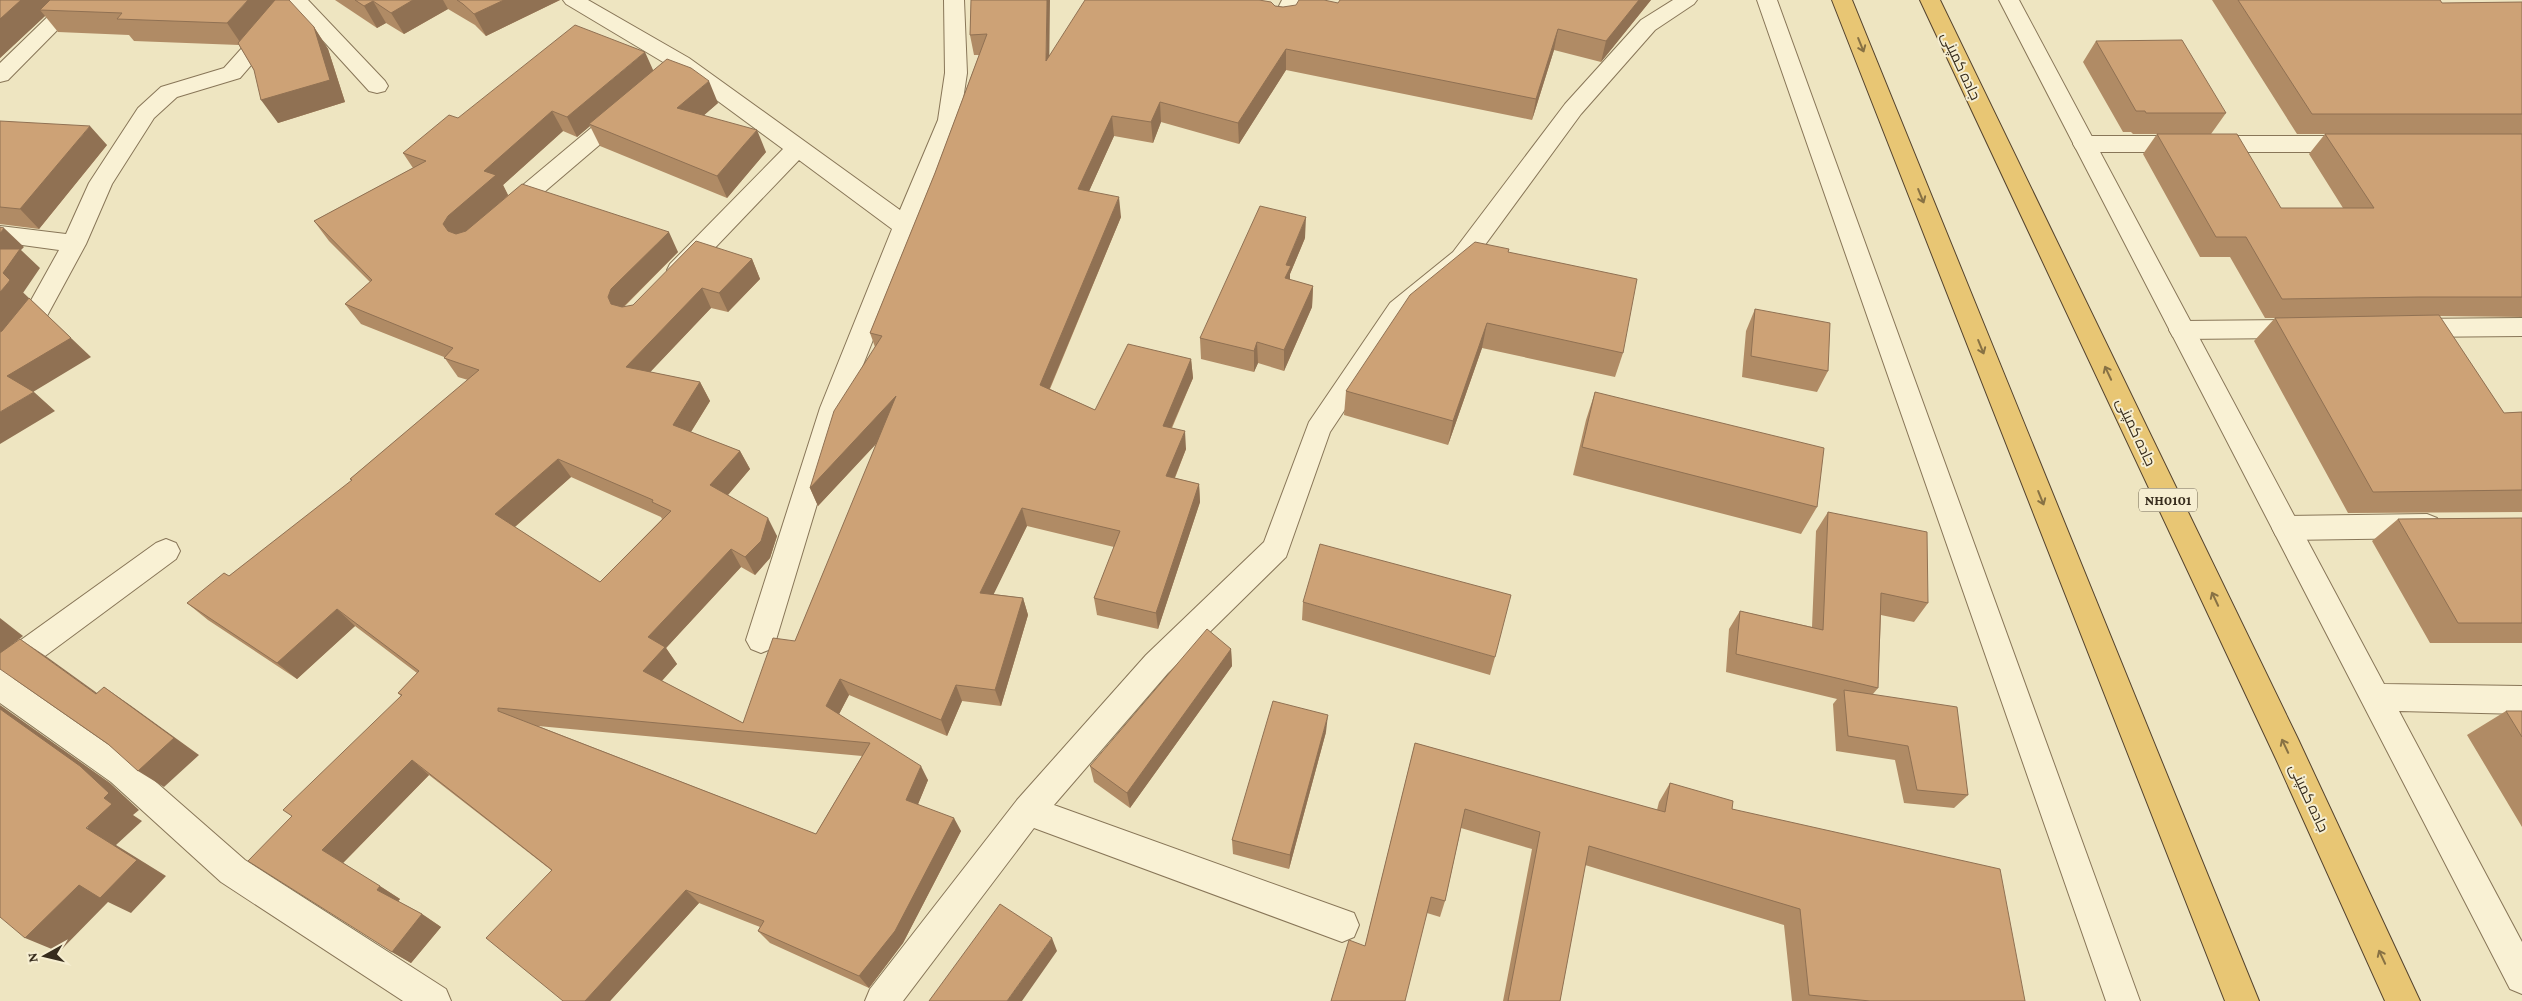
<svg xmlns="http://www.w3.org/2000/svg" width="2522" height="1001" font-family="'Crimson Pro',Cairo,serif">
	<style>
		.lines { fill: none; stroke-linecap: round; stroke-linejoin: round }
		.minor-casing { stroke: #887658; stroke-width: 2 }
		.tertiary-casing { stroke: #887658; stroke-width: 2 }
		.trunk-casing { stroke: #55432d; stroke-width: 2 }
		.minor { fill: #f9f1d4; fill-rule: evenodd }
		.tertiary { fill: #f9f1d4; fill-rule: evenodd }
		.trunk { fill: #e8c674; fill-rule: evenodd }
		.wall { fill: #b08b65; fill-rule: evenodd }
		.shaded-wall { fill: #907153 }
		.building { fill: #cda276; stroke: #907153; fill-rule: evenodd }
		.oneway { stroke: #877144 }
		.labels { text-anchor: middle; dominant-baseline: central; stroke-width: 4; stroke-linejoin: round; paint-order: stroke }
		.shield { fill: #f6eed1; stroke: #706653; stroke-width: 1 }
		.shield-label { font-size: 14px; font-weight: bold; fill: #372c1d }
		.street-label { font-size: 15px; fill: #372c1d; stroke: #f6eed1 }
	</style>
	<rect width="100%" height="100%" fill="#eee5c1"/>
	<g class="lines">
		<g class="minor-casing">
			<path id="minor" d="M65,0H87L8,80L0,82V63Z
				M285,0H308L385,81L388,86L385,91L377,93L369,91L297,12L240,78L177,97L154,118L112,184L86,244L47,316L21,349L0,359V337L29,304L59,250L0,242V226L66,234L89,183L138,108L161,87L224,68Z
				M563,0H588L689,58L900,210L938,120L945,73L944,0H964L967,73L960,120L846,408L776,640L771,649L761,653L751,649L746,640L820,408L892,229L799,160L688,276L679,279L670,276L667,270L670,264L783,149L673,68L566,4Z
				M1282,0H1302L1289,25L1282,26L1275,25L1272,20Z
				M1673,0H1697L1694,4L1655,30L1581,114L1471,264L1408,315L1330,432L1286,557L1168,673L1054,805L1354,913L1359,925L1354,937L1342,942L1034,828L903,1001H865L870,989L1017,800L1146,655L1264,542L1309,422L1390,303L1453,252L1565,104L1641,20Z
				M623,106L631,108L634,113L631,118L515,217L507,219L499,217L495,211L499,205L615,108Z
				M2084,136H2353L2361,139L2364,144L2361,149L2353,152H2084L2076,149L2073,144L2076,139Z
				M2522,318V336L2411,337L2402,335L2398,328L2402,321L2411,319Z
				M2303,320L2312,322L2316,329L2312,336L2303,338L2182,339L2173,337L2169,330L2173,323L2182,321Z
				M2427,514L2437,518L2441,526L2437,534L2427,538L2286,540L2276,536L2272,528L2276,520L2286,516Z
				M166,539L176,543L180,551L176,559L14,679L133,762L245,860L446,989L451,1001H403L221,882L111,782L0,703V655L156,543Z"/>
		</g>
		<g class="tertiary-casing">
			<path id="tertiary" d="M1757,0H1777L2140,1001H2106Z
				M1999,0H2019L2384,684L2522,686V714L2399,711L2522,942V994L2510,989Z"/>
		</g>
		<g class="trunk-casing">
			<path id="trunk" d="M1832,0H1852L2259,1001H2225Z
				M1920,0H1940L2298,739L2420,1001H2385L2276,759Z"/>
		</g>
		<use href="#minor" class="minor"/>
		<use href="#tertiary" class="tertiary"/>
		<use href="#trunk" class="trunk"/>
	</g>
	<path class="wall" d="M0,0L314,27L328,49L345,102L278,123L254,70L239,45L134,41L129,35L58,32L45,16L0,58Z
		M335,0H560L486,36L475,25L448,9L404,34L386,23L377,28Z
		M971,0L1049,55L1275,6L1283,7L1338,3L1651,0L1601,62L1554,50L1532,120L1286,70L1239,144L1161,122L1153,143L1114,136L1089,191L1121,217L1050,389L1095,410L1191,359L1193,378L1172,428L1186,449L1175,478L1199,484L1200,502L1158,629L1097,615L1094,598L1114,547L1027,526L993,594L1023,598L1028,615L1001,706L962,701L947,736L849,695L839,714L928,780L918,804L961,831L903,943L869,988L770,943L758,931L760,927L699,903L610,1001H563L551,870L429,775L343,863L400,899L398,901L422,914L441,927L411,963L392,952L292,816L401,696L398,693L417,673L355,626L297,679L208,620L187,603L229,576L352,481L350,479L468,380L458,377L444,357L361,324L345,304L370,282L329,241L314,221L413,168L403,153L458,118L653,70L718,103L704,115L766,152L727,198L600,146L590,126L577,137L563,131L503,185L508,195L678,252L624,307L633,305L752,259L760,279L728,312L711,308L650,372L700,382L710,401L691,432L740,451L750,469L728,495L777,536L770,558L755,575L741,567L666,648L677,664L662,681L743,723L795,641L877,443L818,506L810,488L875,347L870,333L935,173L979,55H974L970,35ZM571,477L661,517L662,519L600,582L515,527ZM538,726L862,756L816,834Z
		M2212,0H2440L2442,3L2522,2V317L2439,316L2504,413L2522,412V512L2348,513L2254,341L2275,318H2265L2230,257H2200L2143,154L2157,134H2133L2131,132H2123L2083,62L2096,41L2226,113L2211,134L2281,208H2343L2309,154L2325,134H2297Z
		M0,121L107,145L39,229L0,224Z
		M1305,238L1290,274V280L1313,286L1312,307L1284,371L1258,363L1254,372L1201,359L1200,338Z
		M1508,252L1623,353L1615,377L1482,348L1448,445L1344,415L1346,391Z
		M1755,309L1828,371L1817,392L1742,377L1746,331Z
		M1595,392L1817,507L1801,534L1573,475L1586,420Z
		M1828,512L1928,603L1914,622L1881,615L1878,688L1873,694L1968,795L1954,808L1904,803L1895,760L1836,751L1833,704L1837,699L1726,672L1729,629L1740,611L1812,627L1816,531Z
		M2522,518V643H2430L2372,541L2398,519Z
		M1303,602L1495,657L1490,675L1302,620Z
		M1231,649L1232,666L1130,808L1094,782L1090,766Z
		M2506,711H2522V827L2467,735Z
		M1326,732L1289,869L1233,854L1232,840Z
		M1415,743L1657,810L1659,802L1670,783L1732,809L2025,1001H1792L1784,925L1585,865L1560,1001H1503L1532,849L1461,828L1445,901L1440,917L1427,913L1365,946Z"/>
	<path class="shaded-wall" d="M21,0H62L40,10L45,16L0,58V19Z
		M248,0H282L242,45L227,23Z
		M413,0H443L448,9L404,34L391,13Z
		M504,0H560L486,36L474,14Z
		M1047,0H1050L1049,81L1046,61Z
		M1639,0H1651L1601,62L1606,41Z
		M373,1L386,23L377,28L364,6Z
		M314,27L328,49L345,102L278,123L261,100Z
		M1558,29L1554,50L1532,120L1536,99Z
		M1286,49V70L1239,144L1238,123Z
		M645,52L654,72L589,124L590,126L577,137L567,117Z
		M709,81L718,103L687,130L677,108Z
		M1160,102L1161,122L1153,143L1151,122Z
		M552,111L563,131L503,185L508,195L456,244L443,224L448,216L484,171Z
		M1112,116L1114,136L1081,209L1078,189Z
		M90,126L107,145L39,229L20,209Z
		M757,130L766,152L727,198L717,176Z
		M1119,197L1121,217L1043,404L1040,385Z
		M1306,217L1305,238L1290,274V287L1285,300L1286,265Z
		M4,228L24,247L21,250L40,268L23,293L3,273L0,263V233Z
		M669,232L678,252L622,308L611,304L608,297L611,289Z
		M752,259L760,279L728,312L719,293Z
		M10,280L30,299L0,334V292Z
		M1313,286L1312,307L1284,371V350Z
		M702,288L711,308L637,386L626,367Z
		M30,299L91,357L28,395L7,376Z
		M1487,323L1482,348L1448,445L1453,421Z
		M1257,342L1258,363L1254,372V351Z
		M1191,359L1193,378L1164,444L1163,426Z
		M700,382L710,401L684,443L673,425Z
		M34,392L55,411L0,444V412Z
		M896,396L903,415L818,506L810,488Z
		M1185,431L1186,449L1168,494L1166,476Z
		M740,451L750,469L721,503L710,485Z
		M558,459L571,477L510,531L495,514Z
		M1199,484L1200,502L1158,629L1156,613Z
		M1022,508L1027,526L986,610L980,593Z
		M768,518L777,536L770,558L755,575L745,557Z
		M731,549L741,567L666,648L677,664L656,687L643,671L648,637Z
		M1023,598L1028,615L1001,706L995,690Z
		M337,609L355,626L297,679L277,663Z
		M0,618L23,636L0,654Z
		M20,639L47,657L122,711L96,694Z
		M1231,649L1232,666L1130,808L1127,793Z
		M840,679L849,695L835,722L826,706Z
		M956,685L962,701L947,736L941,720Z
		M104,687L130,705L199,755L164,787L138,771Z
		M0,705L110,783L139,810L133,815L142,821L116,845L166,876L131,913L108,902L59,952L25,938L104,798L0,709Z
		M1328,715L1326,732L1289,869L1290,855Z
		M412,760L429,775L343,863L322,850Z
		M921,766L928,780L914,814L906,800Z
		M954,818L961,831L903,943L869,988L859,976Z
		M380,886L400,899L397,903L377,890Z
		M686,890L699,903L610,1001H585Z
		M422,914L441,927L411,963L392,952Z
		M1052,938L1057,951L1022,1001H1007Z"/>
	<path class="building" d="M0,0H21L0,19Z
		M50,0H248L227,23L117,19L122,13L40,10Z
		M275,0H289L314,27L330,80L261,100L254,70L238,43Z
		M355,0H413L391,13L373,1L364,6Z
		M457,0H504L474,14L463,4Z
		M971,0H1047L1046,61L1085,0H1259L1271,2L1275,6L1283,7L1296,5L1299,0H1324L1338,3L1340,0H1639L1606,41L1558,29L1536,99L1286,49L1238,123L1160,102L1151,122L1112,116L1078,189L1119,197L1040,385L1095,410L1128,344L1191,359L1163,426L1185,431L1166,476L1199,484L1156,613L1094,598L1120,531L1022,508L980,593L1023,598L995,690L956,685L941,720L840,679L826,706L921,766L906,800L954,818L895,931L859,976L758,931L764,921L686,890L585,1001H563L486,938L552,870L412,760L322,850L380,886L377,890L422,914L392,952L248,861L292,816L283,810L402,695L398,693L419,671L337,609L277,663L187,603L224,573L229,576L352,480L350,479L479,370L444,358L453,348L345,304L372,280L314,221L426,161L403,153L449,115L458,118L575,25L645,52L567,117L552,111L484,171L496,175L448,216L443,224L448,231L456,234L466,231L522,184L669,232L611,289L608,297L611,304L622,307L633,305L696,241L752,259L719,293L702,288L626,367L700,382L673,425L740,451L710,485L768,518L761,541L745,557L731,549L648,637L665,647L643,671L743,723L773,638L795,641L896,396L810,488L834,411L882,336L870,333L935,173L987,34L970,35ZM558,459L653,500L652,502L671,511L600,582L495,514ZM498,708L870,743L816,834L498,711Z
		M2238,0H2440L2442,3L2522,2V114H2312Z
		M2182,40L2226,113H2146L2145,111H2136L2096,41Z
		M667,59L691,68L709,81L677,108L757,130L717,176L589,124Z
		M0,121L90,126L20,209L0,207Z
		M2157,134H2237L2281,208H2374L2325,134H2522V297H2419L2282,299L2246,237H2216Z
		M1260,206L1306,217L1286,265L1291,266L1285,278L1313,286L1284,350L1257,342L1254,351L1200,338Z
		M0,227L4,228L0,233Z
		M1475,242L1509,249L1508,252L1637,279L1623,353L1487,323L1453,421L1346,391L1410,295Z
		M0,249H20L3,273L10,280L7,284L0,292Z
		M29,298L71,338L7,376L34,392L0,412V332L2,331Z
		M1755,309L1830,323L1828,371L1751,356Z
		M2439,315L2504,413L2522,412V490L2373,492L2275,318Z
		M1595,392L1824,448L1817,507L1582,447Z
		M1828,512L1927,532L1928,603L1881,593L1878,688L1736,654L1740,611L1823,630Z
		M2522,518V623H2458L2398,519Z
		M1320,544L1511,595L1495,657L1303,602Z
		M1207,629L1231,649L1127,793L1090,766Z
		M20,639L96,694L104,687L174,738L138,771L108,744L0,669V653Z
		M1844,690L1957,707L1968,795L1917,790L1908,746L1848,736Z
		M1273,701L1328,715L1290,855L1232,840Z
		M0,709L80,766L109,793L104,798L112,804L86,828L137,860L100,898L79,885L25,938L0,917Z
		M2506,711H2522V737Z
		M1415,743L1665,812L1670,783L1733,801L1732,809L2000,869L2025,1001H1870L1809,995L1800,909L1589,846L1560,1001H1508L1540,832L1465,809L1445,901L1431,897L1405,1001H1331L1349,940L1365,946Z
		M1000,904L1052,938L1007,1001H929Z"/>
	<defs><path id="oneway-shaft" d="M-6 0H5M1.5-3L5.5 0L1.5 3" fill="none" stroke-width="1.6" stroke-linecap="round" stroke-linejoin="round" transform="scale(1.25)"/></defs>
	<g class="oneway">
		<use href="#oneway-shaft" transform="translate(1861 45) rotate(68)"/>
		<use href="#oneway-shaft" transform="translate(1921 196) rotate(68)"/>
		<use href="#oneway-shaft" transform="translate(1981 347) rotate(68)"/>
		<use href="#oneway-shaft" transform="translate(2108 373) rotate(-115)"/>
		<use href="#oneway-shaft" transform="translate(2041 498) rotate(68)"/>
		<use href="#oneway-shaft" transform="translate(2215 599) rotate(-115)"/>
		<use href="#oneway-shaft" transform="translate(2285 746) rotate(-115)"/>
		<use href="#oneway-shaft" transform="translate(2382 957) rotate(-115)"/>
	</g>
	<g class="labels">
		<rect class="shield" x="2139" y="488.5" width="58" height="23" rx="4"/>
		<g class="shield-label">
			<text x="2168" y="500">NH0101</text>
		</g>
		<g class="street-label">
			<text transform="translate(1961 66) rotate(65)">جاده کمپنی</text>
			<text transform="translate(2136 432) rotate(65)">جاده کمپنی</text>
			<text transform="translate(2309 798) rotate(65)">جاده کمپنی</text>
		</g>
	</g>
	<g transform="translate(45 956) rotate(262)" stroke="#f6eed1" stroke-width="4" paint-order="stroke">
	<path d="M0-4L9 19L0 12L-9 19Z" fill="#372c1d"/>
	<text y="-8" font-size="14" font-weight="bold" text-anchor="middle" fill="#372c1d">N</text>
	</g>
</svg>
